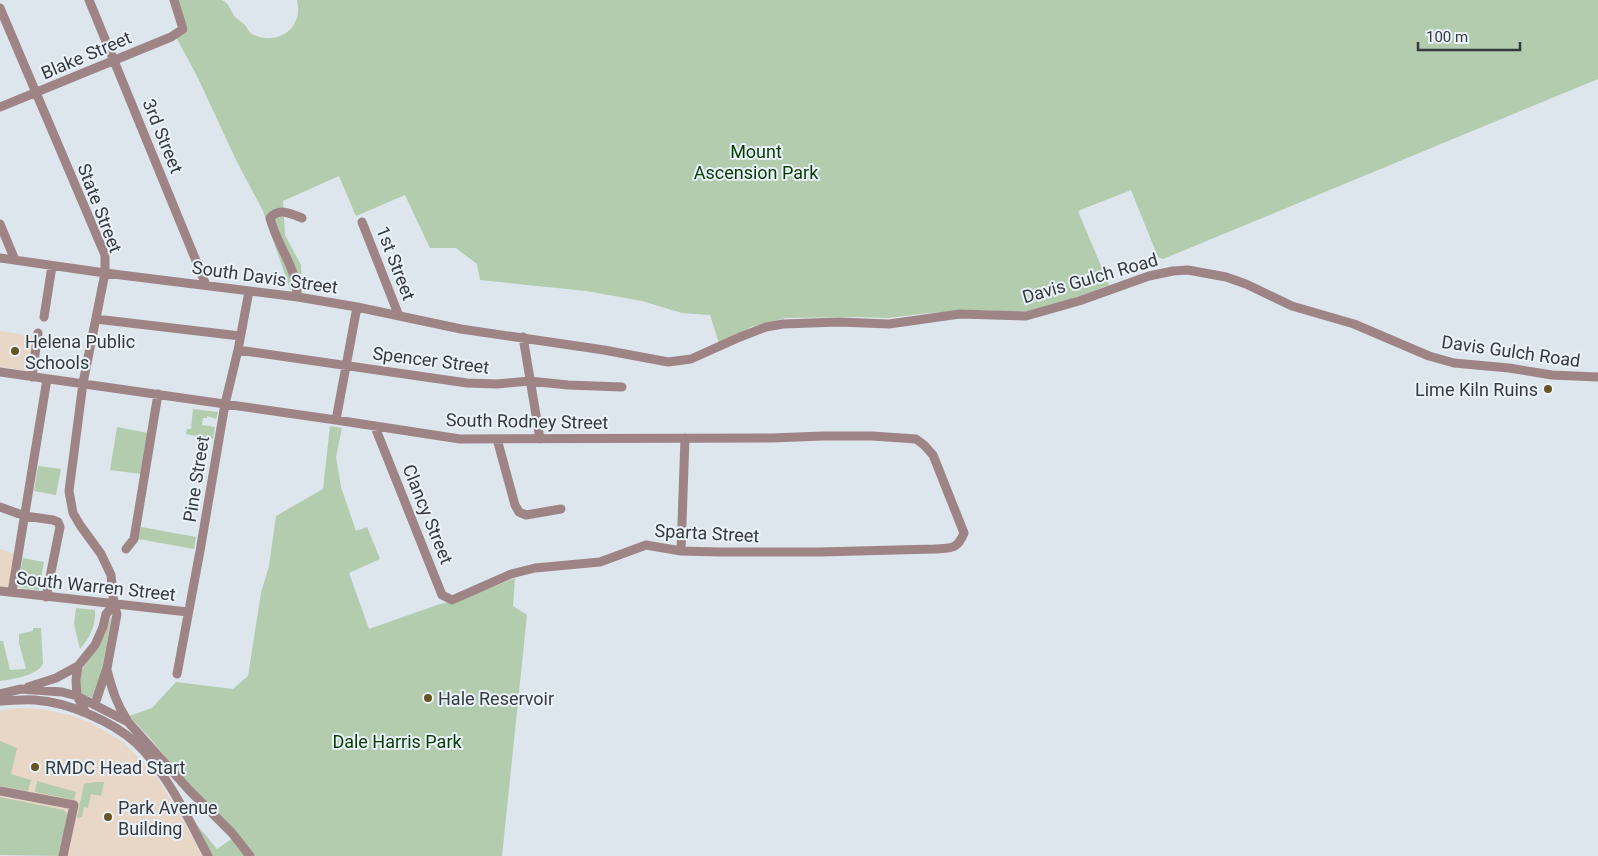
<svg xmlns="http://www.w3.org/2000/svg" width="1598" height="856" font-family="Roboto,sans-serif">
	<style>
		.commercial { fill: #e8d7c6 }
		.green { fill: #b2ccad }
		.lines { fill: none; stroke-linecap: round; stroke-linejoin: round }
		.minor { stroke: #9f8486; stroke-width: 9 }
		.poi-dot { fill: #665422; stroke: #eaf2fb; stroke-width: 2 }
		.labels { text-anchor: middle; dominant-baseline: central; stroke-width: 4; stroke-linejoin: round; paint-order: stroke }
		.street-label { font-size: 18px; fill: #373a3d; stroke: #eaf2fb }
		.park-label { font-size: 18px; fill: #083b00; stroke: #eaf2fb }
		.poi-label { font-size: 18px; fill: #373a3d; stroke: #eaf2fb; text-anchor: start }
	</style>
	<rect width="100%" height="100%" fill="#dde5ed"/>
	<path class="commercial" d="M0,331L32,336L34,341L29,371L0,367Z
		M0,549L15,554L8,588L0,587Z
		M20,708L41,709L70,715L89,722L122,741L156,775L204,856H61L0,798V711Z"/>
	<path class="green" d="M178,0H222C230,4 230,11 236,18C239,20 242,22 245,25C247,28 249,32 252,34C278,47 304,28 297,0H1598V79L1163,259L1158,257L1131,190L1078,211L1109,285L1055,305L1025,313L986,310L929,313L888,318L854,317L786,318L751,327L719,343L710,315L682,313L642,301L586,291L480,280L477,264L456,248H430L405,195L356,216L339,176L283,201L285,235L301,265L302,293L290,289L263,211L237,162L197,76L176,37L188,30Z
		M193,409L218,412L216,419L207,416V418H203L202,425L215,427L213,439L186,434L187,429H191Z
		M330,426L342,428L336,457L341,487L356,531L367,527L380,559L349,573L369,629L440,604L454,602L515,578L513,606L527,615L502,856H255L235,830L193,790L149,737L129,716L152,708L176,682L233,689L248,676L261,593L269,566L276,516L323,489Z
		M117,427L148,433L141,474L110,470Z
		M38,466L61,469L56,495L34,491Z
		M141,527L196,537L194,549L138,539Z
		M23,558L44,562L39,590L17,587Z
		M76,608L95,610C96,625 90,638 80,649L74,624Z
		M112,614L99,688L93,698L82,694L80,690L81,671L104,636Z
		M33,628H41L43,664C36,676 13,679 0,681V641H3L10,670L26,669L19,643V634L33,631Z
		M0,741L17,748L11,774L31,780L28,791L0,786Z
		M37,781L76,792L74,800L35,792Z
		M95,782H104L101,796L91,794L88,808L84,807L82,817L77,818L84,784Z
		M0,797L64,810L68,816L61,856L0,855Z
		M197,825L217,849L233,838L247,856H212Z"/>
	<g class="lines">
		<path class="minor" d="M89,0L206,285
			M0,8L105,255V273L83,383L69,491L73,513L80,525L101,554L111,575L114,605L117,614L107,668L95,704
			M0,107L171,37L183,29L174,0
			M362,222L399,316
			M0,224L15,260
			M0,258L105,273L298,297L357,307L461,329L604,350L668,362L691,359L740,337L766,327L783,324L839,322L889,324L960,314L1026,316L1079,301L1149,276L1173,271L1188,270L1226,277L1246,284L1292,306L1354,324L1429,356L1454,363L1509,368L1552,375L1598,377
			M297,297C297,267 277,246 270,218C279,207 292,214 302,218
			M44,317L52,266
			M96,319L240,336
			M523,337L540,439
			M238,350L467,383L497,384L529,381L568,385L622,387
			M0,372L336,420L460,439L772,438L823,436H872L916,439L924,445L933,455L964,533C957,550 951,548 934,549L820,552H720L681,551L646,545L600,562L535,568L511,574L452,600L442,595L375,427
			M32,377L38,333
			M336,420L357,307
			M497,439L515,505L519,512L526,515L561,509
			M0,507L25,516L53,520L58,522L60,527L46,597
			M126,549L134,539L158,394
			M681,551L685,438
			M0,591L188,612
			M12,592L47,379
			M107,670C112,689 116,703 127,720
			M177,674L200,551L225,404L238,350L249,291
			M28,687L56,678L78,666
			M0,694L21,689L62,692L77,696L128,722L189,790L232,833L250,856
			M0,701C11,701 23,699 35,700C67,702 112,721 136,743C166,771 189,820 208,856
			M86,713L77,696L76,680L78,666L95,645L103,627L106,614L114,605
			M0,791L74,805L63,856"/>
	</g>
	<g class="poi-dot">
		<circle cx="15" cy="351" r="5"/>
		<circle cx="1548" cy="389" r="5"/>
		<circle cx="428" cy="698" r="5"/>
		<circle cx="35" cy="767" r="5"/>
		<circle cx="108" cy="817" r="5"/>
	</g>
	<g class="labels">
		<g class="street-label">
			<text transform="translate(86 55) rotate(-23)">Blake Street</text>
			<text transform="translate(163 136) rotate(68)">3rd Street</text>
			<text transform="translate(100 208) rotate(69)">State Street</text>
			<text transform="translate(396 263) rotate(69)">1st Street</text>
			<text transform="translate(265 277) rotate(8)">South Davis Street</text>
			<text transform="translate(1090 278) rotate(-16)">Davis Gulch Road</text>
			<text transform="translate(1511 351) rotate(8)">Davis Gulch Road</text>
			<text transform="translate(431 360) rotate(7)">Spencer Street</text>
			<text transform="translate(527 421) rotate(1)">South Rodney Street</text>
			<text transform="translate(196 479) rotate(-81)">Pine Street</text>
			<text transform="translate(428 514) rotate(68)">Clancy Street</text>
			<text transform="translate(707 533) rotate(3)">Sparta Street</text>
			<text transform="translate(96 586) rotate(6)">South Warren Street</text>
		</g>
		<g class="park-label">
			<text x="756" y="151">Mount<tspan x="756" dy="21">Ascension Park</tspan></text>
			<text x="397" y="741">Dale Harris Park</text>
		</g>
		<g class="poi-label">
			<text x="25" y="341">Helena Public<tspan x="25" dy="21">Schools</tspan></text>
			<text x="1538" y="389" text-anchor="end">Lime Kiln Ruins</text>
			<text x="438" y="698">Hale Reservoir</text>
			<text x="45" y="767">RMDC Head Start</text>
			<text x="118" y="807">Park Avenue<tspan x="118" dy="21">Building</tspan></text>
		</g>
	</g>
	<path d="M1418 42v8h102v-8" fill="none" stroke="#373a3d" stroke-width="2.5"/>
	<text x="1426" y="42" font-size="15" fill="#373a3d" stroke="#eaf2fb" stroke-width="4" paint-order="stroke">100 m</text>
</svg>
